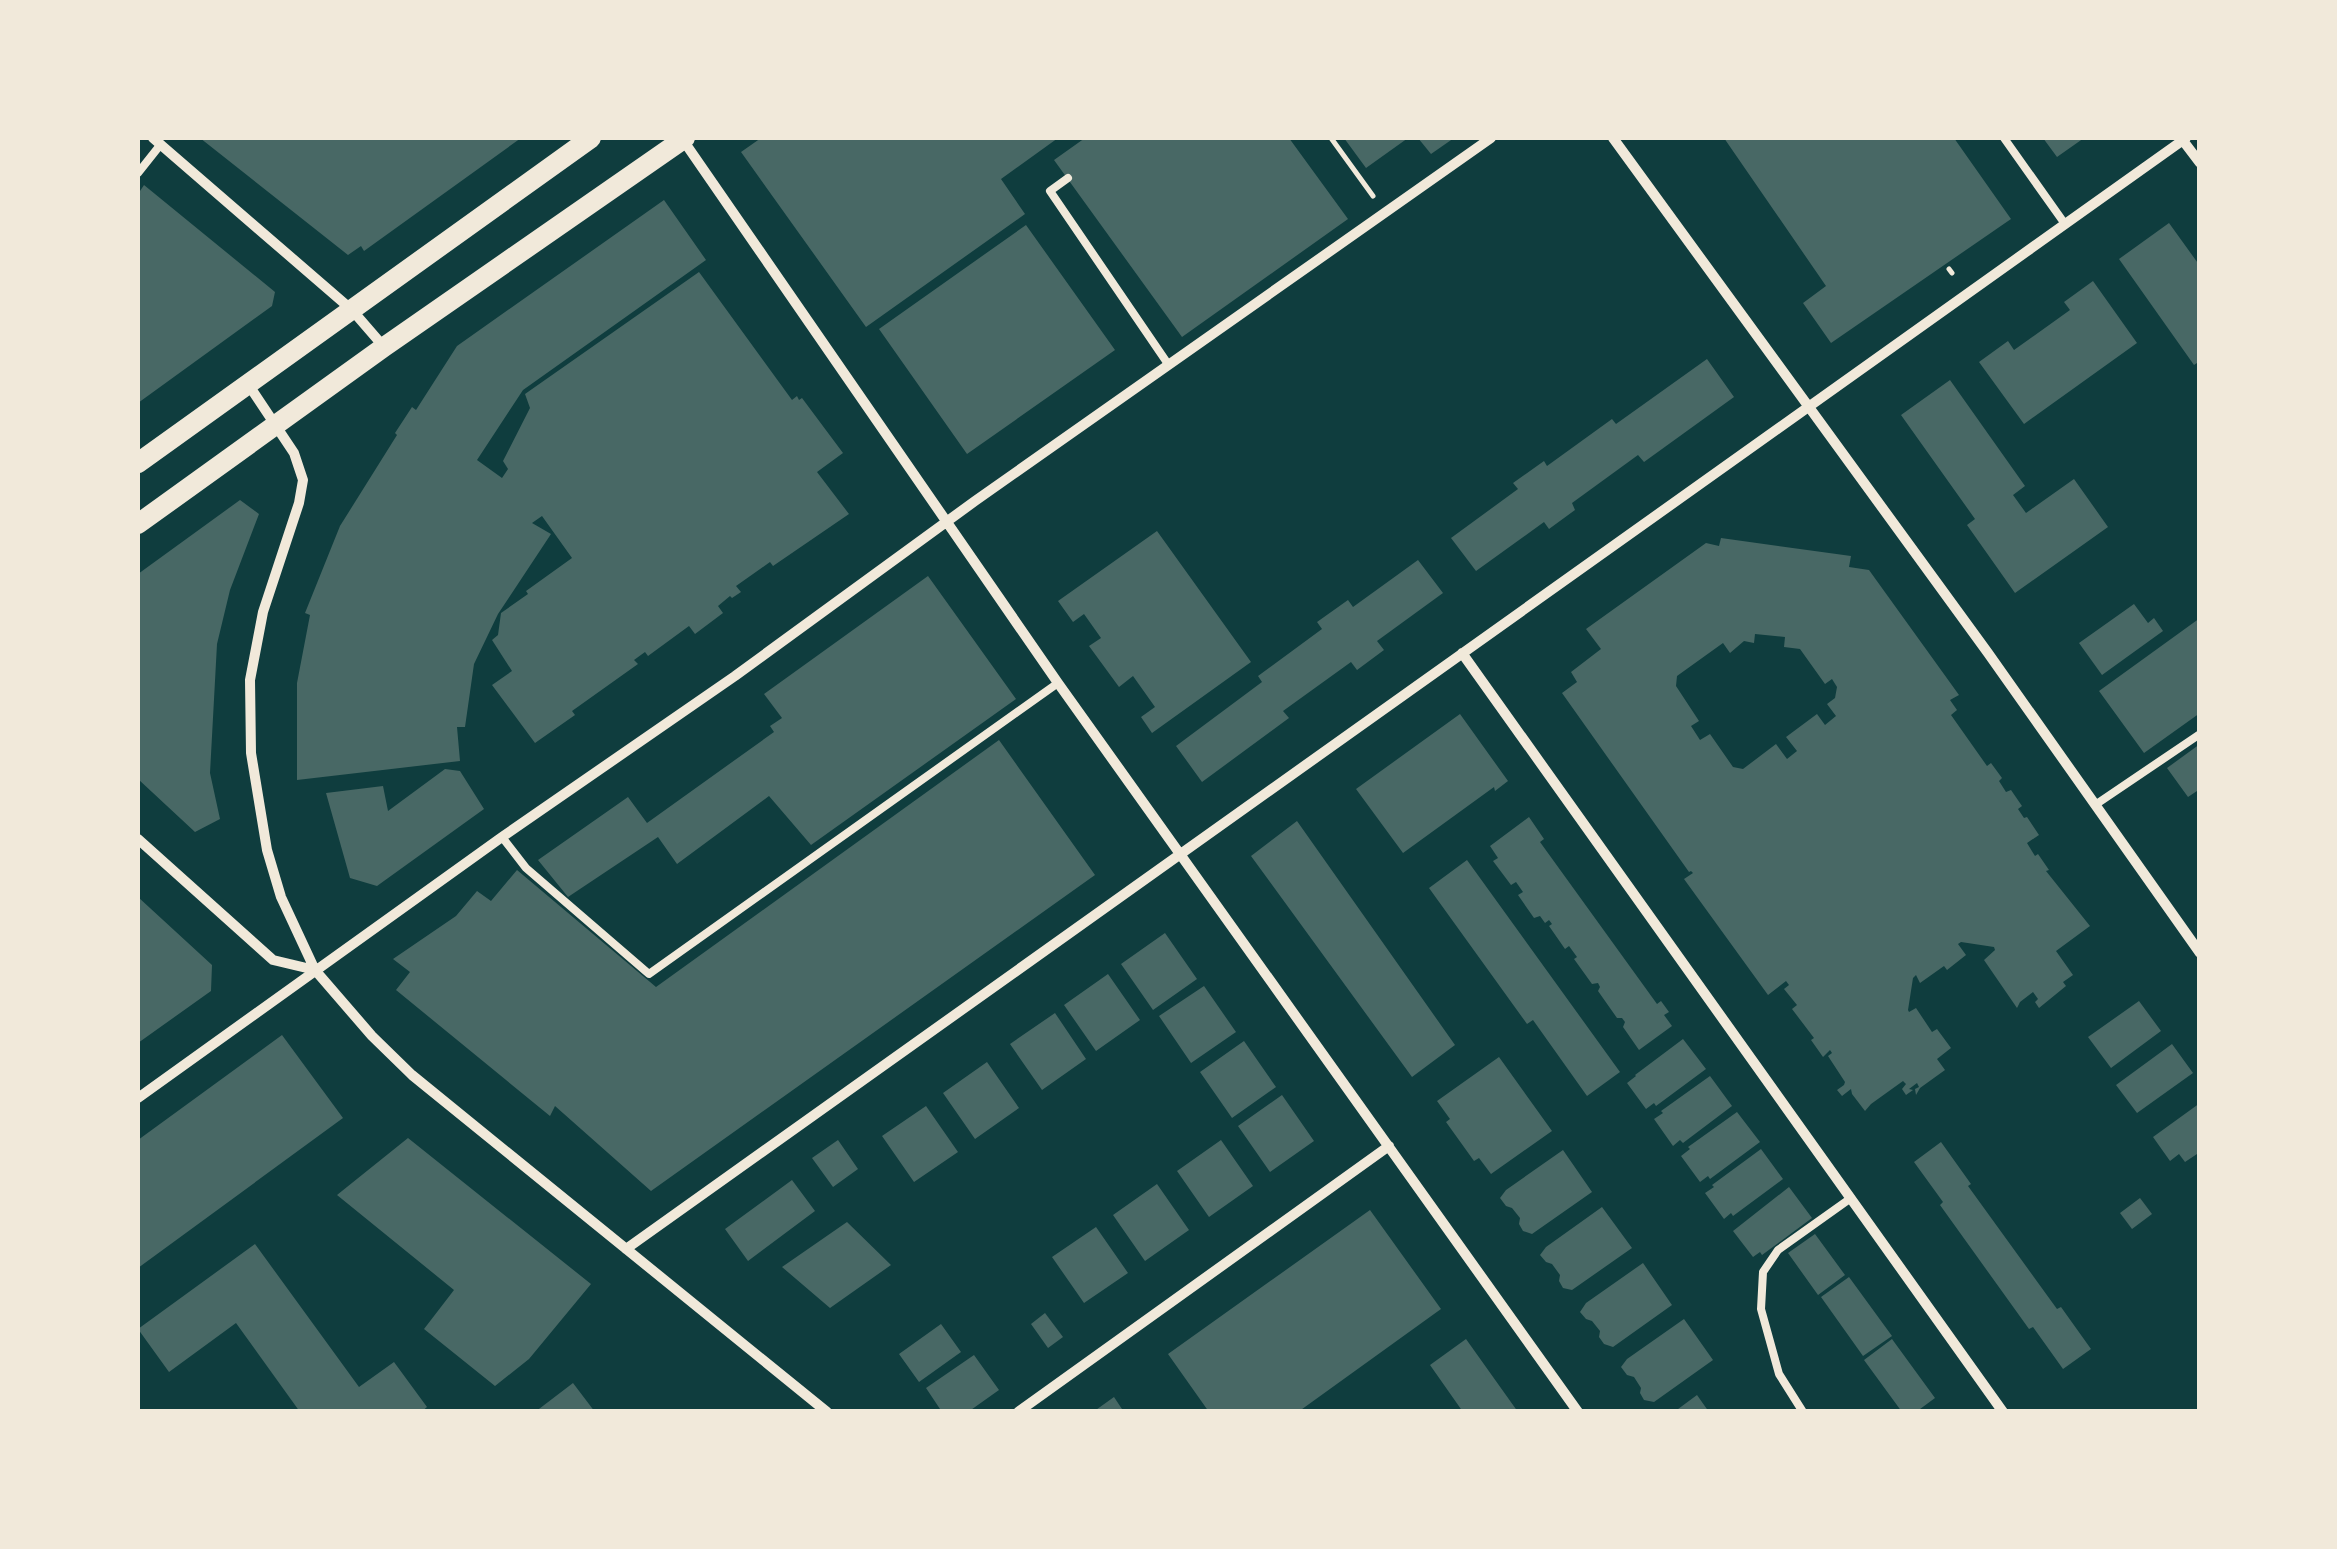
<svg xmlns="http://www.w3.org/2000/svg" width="2337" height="1549" font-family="'Exo 2',sans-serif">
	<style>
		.building { fill: #486865; fill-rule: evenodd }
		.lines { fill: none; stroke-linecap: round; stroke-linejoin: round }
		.path { stroke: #f1e9da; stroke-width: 5 }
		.service { stroke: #f1e9da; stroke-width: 8 }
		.minor { stroke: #f1e9da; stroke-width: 10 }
		.secondary { stroke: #f1e9da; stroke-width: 20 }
	</style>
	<rect width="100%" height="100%" fill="#0f3d3e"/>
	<path class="building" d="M200,138H521L364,251L361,246L348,255Z
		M761,138H1058L1001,179L1025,214L866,327L741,152Z
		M1085,138H1289L1348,219L1182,337L1054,160Z
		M1344,138H1408L1366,168Z
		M1418,138H1454L1431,154Z
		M1724,138H1954L2011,219L1831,343L1803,303L1826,286Z
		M2043,138H2084L2057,157Z
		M144,185L275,292L272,306L138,403V194Z
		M664,200L706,260L523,390L477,460L502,478L508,469L503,461L530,408L525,394L699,272L792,400L797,396L799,400L802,398L843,453L817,472L849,514L773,566L770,562L736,586L741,592L732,598L730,596L718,606L723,613L695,634L689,626L648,656L645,652L634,660L638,664L572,711L575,715L535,743L492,685L512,671L492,640L498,635L501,613L528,594L526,591L572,558L542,516L532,523L551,534L498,614L474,664L465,727H457L460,761L297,780V683L310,615L305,613L340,526L397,435L395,433L412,407L416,410L457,346Z
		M2169,223L2200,266V361L2194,365L2119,259Z
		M1026,225L1115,350L967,454L879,329Z
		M2093,281L2137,343L2024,424L1979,362L2008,341L2014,350L2070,310L2064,302Z
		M1707,359L1734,397L1644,462L1638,455L1572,503L1575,510L1549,529L1544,522L1476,571L1451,538L1518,489L1513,483L1544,461L1547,466L1612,419L1616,424Z
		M1950,380L2025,486L2013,495L2026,513L2074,479L2108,527L2015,593L1967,525L1975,519L1901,415Z
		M240,500L259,514L230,590L217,644L210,773L220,819L195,832L138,779V574Z
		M1157,531L1251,662L1152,733L1141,717L1155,707L1133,676L1119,687L1089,646L1101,638L1084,614L1073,622L1058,601Z
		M1721,538L1851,556L1849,567L1869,570L1959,695L1950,700L1957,710L1951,715L1987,766L1991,763L2002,778L1999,781L2006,792L2011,790L2022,806L2018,809L2024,818L2027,817L2039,835L2027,843L2035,856L2038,854L2049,870L2046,871L2090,926L2056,951L2073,975L2063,982L2066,986L2039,1008L2035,1002L2038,999L2033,992L2020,1002L2017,1008L1984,960L1995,950L1994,947L1961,942L1958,944L1966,955L1947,970L1944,966L1920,983L1916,975L1913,978L1908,1010L1909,1012L1916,1008L1932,1032L1937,1029L1951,1048L1937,1059L1945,1070L1920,1088L1916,1095L1915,1089L1919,1087L1917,1083L1909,1089L1913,1090L1906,1095L1902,1089L1906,1084L1903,1081L1871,1104L1865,1111L1852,1094L1851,1089L1842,1096L1837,1090L1844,1085L1845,1082L1828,1056L1832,1053L1830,1050L1823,1057L1811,1040L1814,1038L1792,1009L1797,1005L1784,989L1789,985L1786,981L1768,995L1684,879L1693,873L1691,871L1689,872L1562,693L1577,682L1571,672L1601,649L1586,629L1706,543L1719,546ZM1755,634L1785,637L1784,647L1800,649L1825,684L1832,679L1837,687L1835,698L1827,704L1836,716L1825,725L1817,714L1786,737L1797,751L1787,759L1776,744L1743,769L1733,767L1710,734L1700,740L1691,726L1699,721L1676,686L1677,676L1723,643L1730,653L1744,641L1754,643Z
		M1418,560L1443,593L1377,641L1384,650L1357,670L1351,662L1283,711L1289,718L1202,782L1176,746L1262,682L1258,676L1322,629L1317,622L1348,600L1353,607Z
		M928,576L1016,699L811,845L769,796L677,864L658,837L568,897L538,860L628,797L647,823L774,732L770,726L782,718L764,694Z
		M2134,604L2148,623L2154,618L2163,631L2102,675L2079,643Z
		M2200,618V713L2144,753L2099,691Z
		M1460,714L1508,781L1495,791L1494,787L1403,853L1356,789Z
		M999,740L1095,875L651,1191L555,1106L550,1116L396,990L410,972L393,959L456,916L477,891L491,901L517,870L656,987Z
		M2200,744V789L2188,797L2167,768Z
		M445,769L460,771L484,809L377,886L350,878L326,793L383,786L388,811Z
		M1529,817L1544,839L1540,842L1657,1004L1661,1001L1669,1012L1664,1015L1672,1026L1639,1050L1623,1027L1625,1022L1622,1018H1617L1598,991L1600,987L1598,983L1592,984L1574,959L1577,957L1569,946L1565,949L1549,926L1552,924L1549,920L1545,923L1540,916L1534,918L1518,895L1523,892L1516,882L1511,885L1493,861L1498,858L1490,846Z
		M1297,821L1455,1045L1412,1077L1251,856Z
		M1467,860L1620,1072L1587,1096L1533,1020L1527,1024L1429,888Z
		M138,897L212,965L211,991L138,1043Z
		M1165,933L1197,979L1153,1010L1121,964Z
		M1108,974L1140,1020L1096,1051L1064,1005Z
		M1204,986L1236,1032L1191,1063L1159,1016Z
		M2139,1001L2161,1031L2111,1068L2088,1037Z
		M1055,1013L1086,1059L1042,1090L1010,1044Z
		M282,1035L343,1118L138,1268V1140Z
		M1683,1039L1706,1069L1656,1106L1654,1103L1646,1109L1627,1083L1636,1076L1635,1075Z
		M1244,1041L1276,1087L1232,1118L1200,1072Z
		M2172,1044L2193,1073L2137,1113L2116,1085Z
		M1499,1057L1552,1131L1491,1174L1479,1158L1474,1161L1446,1122L1450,1119L1437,1101Z
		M987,1062L1019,1108L975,1139L943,1093Z
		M1710,1076L1732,1106L1683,1143L1680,1140L1673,1146L1654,1119L1663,1113L1661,1111Z
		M1282,1095L1314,1141L1270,1172L1238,1126Z
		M2200,1103V1152L2185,1162L2179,1154L2170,1161L2153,1137Z
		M926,1106L958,1152L914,1182L882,1136Z
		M1737,1112L1760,1142L1710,1179L1708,1176L1700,1182L1681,1156L1690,1149L1688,1147Z
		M408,1138L591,1284L529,1359L495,1386L424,1329L454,1290L337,1195Z
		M838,1140L858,1169L833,1187L812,1158Z
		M1221,1140L1253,1186L1209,1217L1177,1171Z
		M1941,1142L1971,1184L1968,1186L2057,1309L2061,1307L2091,1349L2063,1369L2033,1327L2029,1329L1940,1205L1943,1202L1914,1162Z
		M1761,1149L1783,1179L1733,1216L1731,1213L1724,1219L1705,1193L1714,1187L1712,1185Z
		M1563,1150L1592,1192L1532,1234L1523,1231L1519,1224L1520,1218L1512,1208L1506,1206L1500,1198L1506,1190Z
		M792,1180L815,1211L748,1261L725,1229Z
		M1157,1184L1189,1230L1145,1261L1113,1215Z
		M1789,1187L1812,1218L1762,1255L1760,1252L1753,1257L1733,1231Z
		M2140,1198L2152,1214L2132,1229L2120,1213Z
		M1602,1207L1632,1248L1572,1290L1563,1288L1559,1281L1560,1275L1552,1264L1546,1262L1540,1255L1546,1247Z
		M1370,1210L1441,1309L1298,1412H1209L1168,1354Z
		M847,1222L891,1265L830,1308L782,1267Z
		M1096,1227L1128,1273L1084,1303L1052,1257Z
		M1815,1234L1845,1275L1818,1295L1788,1253Z
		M255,1244L359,1387L394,1362L427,1407L421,1412H300L236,1323L169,1372L138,1329Z
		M1643,1263L1672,1305L1613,1347L1604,1344L1599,1337L1600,1331L1592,1321L1586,1319L1580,1312L1586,1303Z
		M1849,1277L1892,1336L1863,1356L1821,1297Z
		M1045,1313L1063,1337L1048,1348L1031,1324Z
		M1684,1319L1713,1360L1654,1402L1644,1400L1640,1393L1641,1388L1634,1377L1627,1375L1621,1367L1627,1359Z
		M941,1324L961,1352L919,1382L899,1354Z
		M1466,1339L1518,1412H1463L1430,1365Z
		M1892,1339L1935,1398L1916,1412H1902L1864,1360Z
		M974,1355L999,1390L968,1412H942L926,1388Z
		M573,1383L595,1412H535Z
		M1697,1395L1709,1412H1674Z
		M1114,1397L1124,1412H1093Z"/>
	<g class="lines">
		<path class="path" d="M1331,138L1373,196
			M1949,269L1952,273"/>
		<path class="service" d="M2004,138L2065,224
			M138,173L161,144
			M1068,178L1050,191L1168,364
			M2095,805L2200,734
			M502,837L526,868L649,974L1058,683
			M1803,1412L1779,1374L1761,1309L1763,1272L1778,1250L1851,1198"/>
		<path class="minor" d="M153,138L352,310L384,347
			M1613,138L1988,653L2200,953
			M2181,138L2200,163
			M683,140L1058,683L1578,1412
			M248,384L294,453L303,480L299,503L263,612L250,680L251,753L267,850L281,897L315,970L372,1036L412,1075L827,1412
			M1462,653L2003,1412
			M138,839L273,960L315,970
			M138,1098L502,837L735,676L975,501L1491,138
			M626,1249L2186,138
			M1018,1412L1389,1146"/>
		<path class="secondary" d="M138,463L591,138
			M138,524L384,347L685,138"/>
	</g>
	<rect width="2337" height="1549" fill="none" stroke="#f1e9da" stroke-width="280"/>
</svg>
